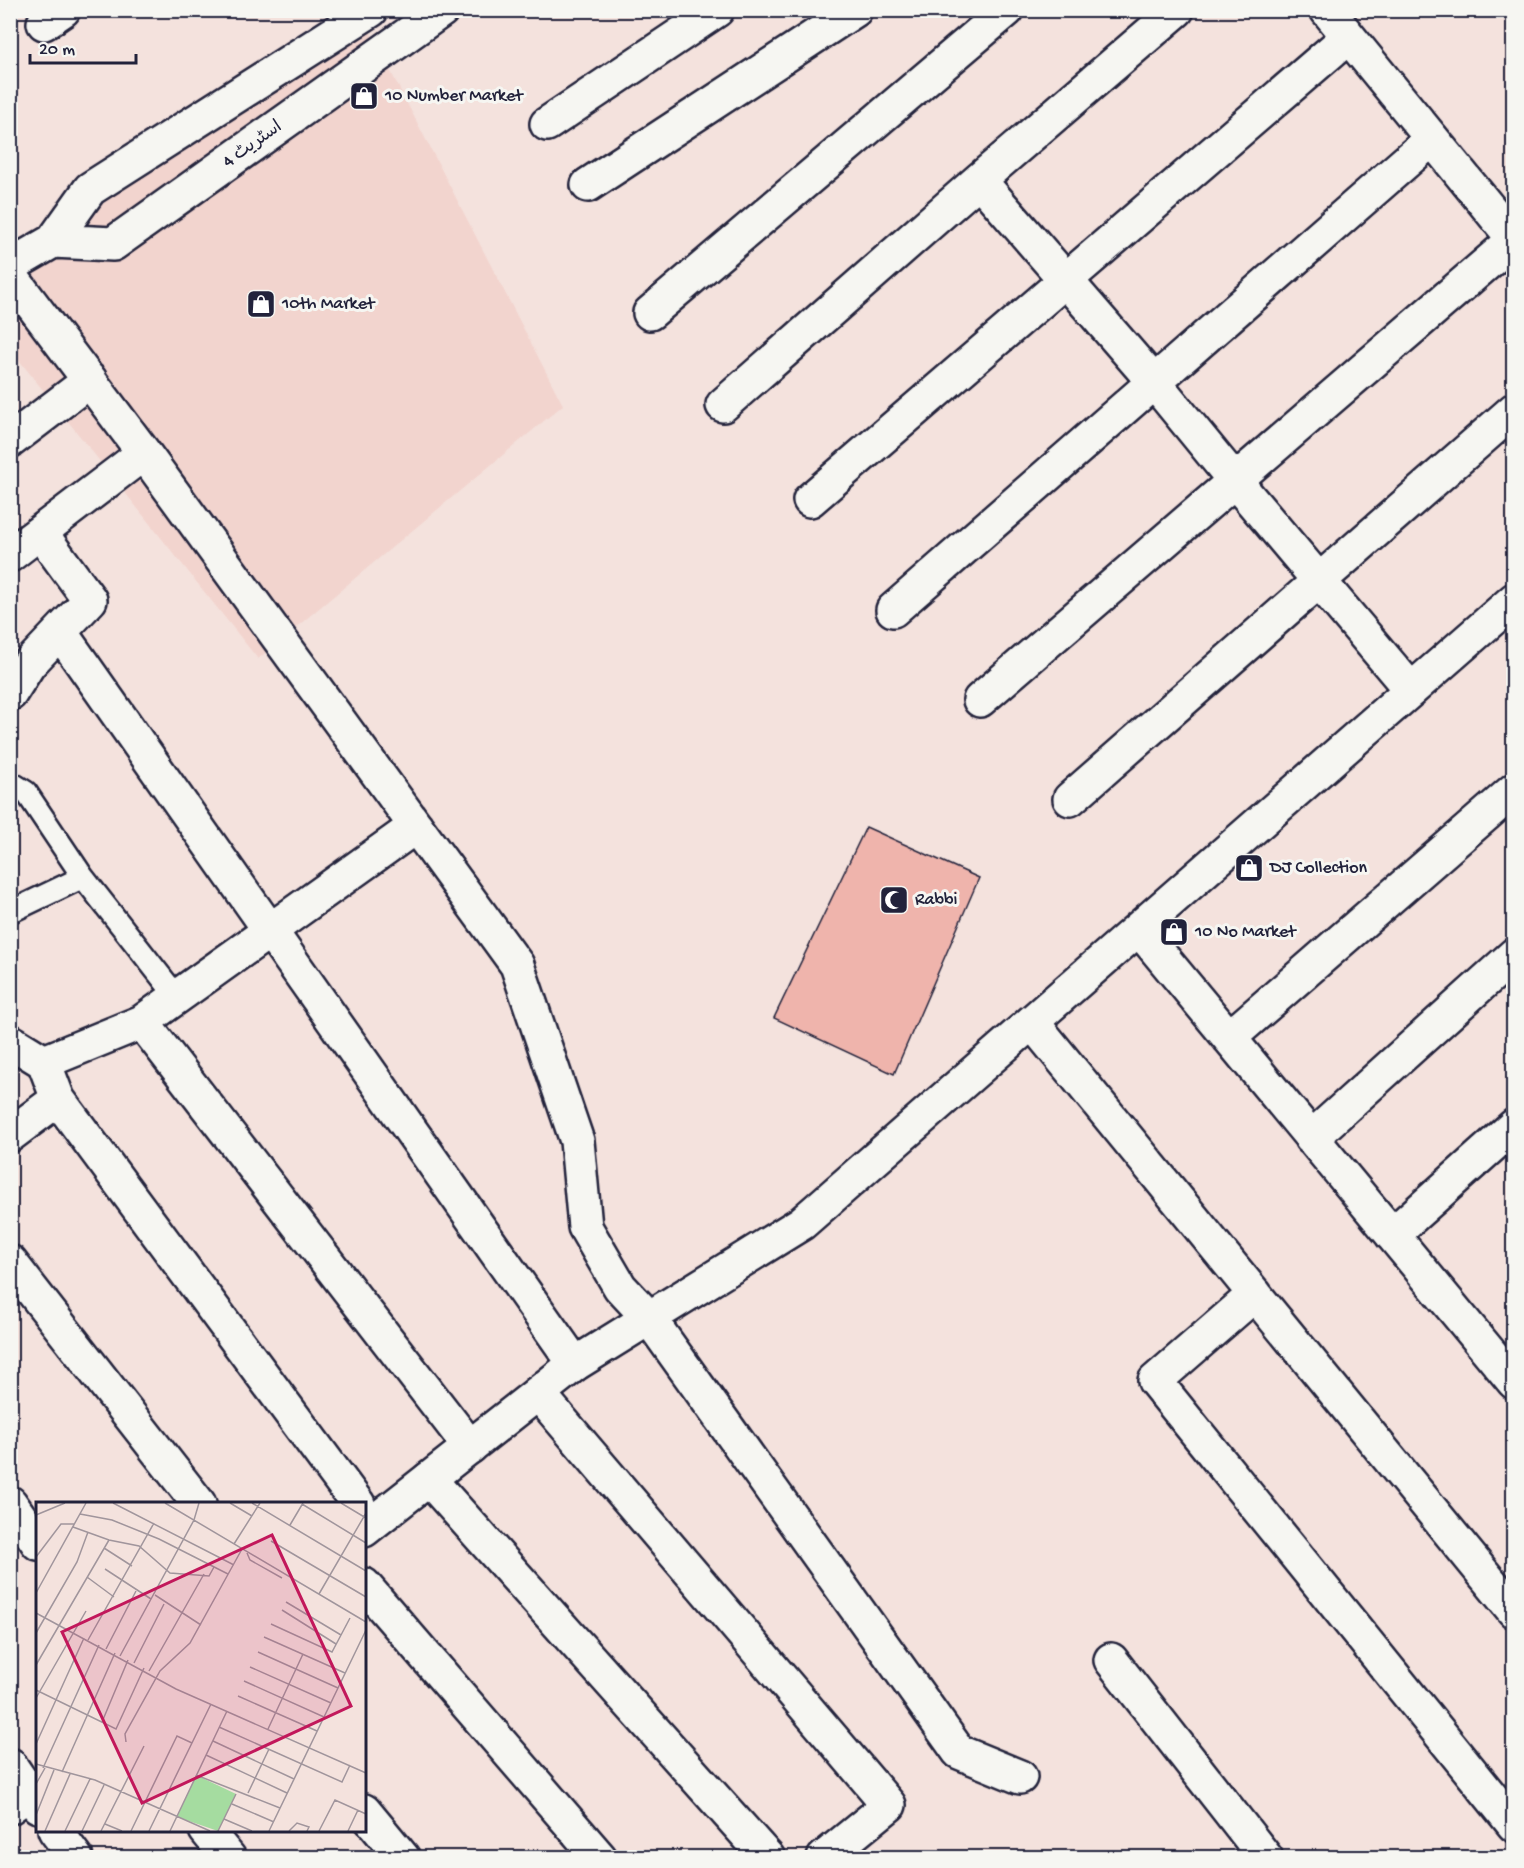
<svg xmlns="http://www.w3.org/2000/svg" width="1524" height="1868" font-family="'Gochi Hand','Playpen Sans Arabic',sans-serif">
	<style>
		.built { fill: #f2d4ce }
		.building { fill: #efb4ac; stroke: #22223b; stroke-width: 1.5 }
		.lines { fill: none; stroke-linecap: round; stroke-linejoin: round }
		.service-casing { stroke: #22223b; stroke-width: 26 }
		.minor-casing { stroke: #22223b; stroke-width: 38 }
		.tertiary-casing { stroke: #22223b; stroke-width: 38 }
		.secondary-casing { stroke: #22223b; stroke-width: 38 }
		.service { stroke: #f6f6f2; stroke-width: 21 }
		.minor { stroke: #f6f6f2; stroke-width: 33 }
		.tertiary { stroke: #f6f6f2; stroke-width: 33 }
		.secondary { stroke: #f6f6f2; stroke-width: 33 }
		.labels { text-anchor: middle; dominant-baseline: central; stroke-width: 6; stroke-linejoin: round; paint-order: stroke }
		.poi-label { font-size: 18px; fill: #22223b; stroke: #f6f6f2; text-anchor: start }
		.street-label { font-size: 18px; fill: #22223b; stroke: #f6f6f2 }
		.inset-road { fill: none; stroke: #a0959c; stroke-width: 1.5 }
		.view { fill: #c2185b; fill-opacity: 0.15; stroke: #c2185b; stroke-width: 3 }
		.inset-edge { fill: none; stroke: #22223b; stroke-width: 3 }
	</style>
	<rect width="100%" height="100%" fill="#f4e2dd"/>
	<filter id="ink" filterUnits="userSpaceOnUse"><feTurbulence type="fractalNoise" baseFrequency=".0167" numOctaves="2"/><feDisplacementMap in="SourceGraphic" scale="12" xChannelSelector="R" yChannelSelector="G"/><feConvolveMatrix kernelMatrix="1 2 1 2 8 2 1 2 1" color-interpolation-filters="sRGB"/></filter>
	<g filter="url(#ink)">
		<path class="built" d="M362,16L563,405L258,659L11,350V258Z"/>
		<path class="building" d="M866,827L979,878L894,1074L774,1018Z"/>
		<g class="lines">
			<g class="service-casing">
				<path id="service" d="M10,782L26,792L83,877
					M10,912L83,877L177,997"/>
			</g>
			<g class="minor-casing">
				<path id="minor" d="M44,23L63,10
					M547,124L717,10
					M979,180L1154,382L1235,481L1411,690
					M588,185L855,10
					M10,275L144,453L517,965L577,1141L585,1227L620,1287L649,1318L959,1752L1020,1777
					M650,313L1007,10
					M723,405L979,180L1177,10
					M10,441L90,380
					M810,500L1348,37
					M10,555L144,453
					M893,610L1432,139
					M60,632L575,1364
					M10,694L29,664L90,600L40,532
					M980,700L1514,240
					M1070,799L1514,410
					M1139,929L1514,1382
					M142,1022L470,1447
					M1032,1022L1514,1611
					M1229,1038L1514,790
					M10,1041L44,1062L58,1099L358,1504
					M44,1062L142,1022L416,826
					M10,1135L58,1099
					M1311,1138L1514,955
					M1392,1235L1514,1126
					M10,1262L199,1504
					M1255,1294L1155,1381L1514,1825
					M538,1393L889,1805L824,1858
					M429,1479L768,1858
					M10,1503L38,1543
					M364,1585L600,1858
					M1111,1660L1266,1858
					M10,1765L38,1806
					M364,1811L403,1858
					M55,1830L76,1858
					M206,1830L229,1858"/>
			</g>
			<g class="tertiary-casing">
				<path id="tertiary" d="M1327,10L1514,239
					M364,1530L575,1364L802,1223L1514,600
					M10,1807L38,1786"/>
			</g>
			<g class="secondary-casing">
				<path id="secondary" d="M53,241L113,244L442,10
					M10,266L53,241L90,189L371,10"/>
			</g>
			<use href="#service" class="service"/>
			<use href="#minor" class="minor"/>
			<use href="#tertiary" class="tertiary"/>
			<use href="#secondary" class="secondary"/>
		</g>
	</g>
	<defs>
		<g id="shop-square" transform="scale(1.5)"><rect x="-9" y="-9" width="18" height="18" rx="4" fill="#22223b" stroke="#f6f6f2"/><path d="M-5-2.5h2.3a2.7 3.5 0 0 1 5.4 0H5L5.5 6h-11ZM-1.5-2.5h3a1.5 2.3 0 0 0-3 0Z" fill="#fff"/></g>
		<g id="mosque-square" transform="scale(1.5)"><rect x="-9" y="-9" width="18" height="18" rx="4" fill="#22223b" stroke="#f6f6f2"/><path d="M3.5-4.9A6 6 0 1 0 3.5 4.9A5 5 0 1 1 3.5-4.9Z" fill="#fff"/></g>
	</defs>
	<g fill-rule="evenodd">
		<use href="#shop-square" x="364" y="96"/>
		<use href="#shop-square" x="261" y="304"/>
		<use href="#shop-square" x="1249" y="868"/>
		<use href="#mosque-square" x="894" y="900"/>
		<use href="#shop-square" x="1174" y="932"/>
	</g>
	<g class="labels">
		<g class="poi-label">
			<text x="385" y="96">10 Number Market</text>
			<text x="282" y="304">10th Market</text>
			<text x="1270" y="868">DJ Collection</text>
			<text x="915" y="900">Rabbi</text>
			<text x="1195" y="932">10 No Market</text>
		</g>
		<g class="street-label">
			<text transform="translate(253 145) rotate(-35)">اسٹریٹ 4</text>
		</g>
	</g>
	<g transform="translate(36 1502)">
		<rect width="330" height="330" fill="#f4e2dd"/>
		<path d="M160,273L200,292L182,329L141,315Z" fill="#a5dca0"/>
		<path class="inset-road" d="M77,1L198,63M129,1L330,120M194,1L216,14M216,1L330,69M305,1L330,16M266,2L330,41M44,12L76,18L123,37L192,72M0,13L29,1M254,23L267,1M37,25L73,38L103,44L134,71L173,74L178,65M235,39L330,95M198,42L224,1M68,46L96,64M211,51L214,58L246,76M0,55L25,22H38M69,67L115,97M51,75L78,95M0,91L50,1M283,92L330,11M119,93L165,123M250,100L305,133M246,108L300,142M0,111L140,187L330,271M235,122L296,150L314,116M0,131L41,60L52,30M228,135L309,171M52,138L118,21M70,147L100,89M222,150L302,186M84,154L158,18L163,1M98,161L128,102M0,163L73,38M214,165L295,201M113,169L168,72M208,179L288,215M0,188L80,227L108,166M202,194L281,229M0,196L50,109M66,220L92,158M183,225L306,280L314,263M232,227L267,152M177,239L258,277M90,240L89,232L124,169L154,141L206,47M0,242L48,136M170,253L251,291M0,262L59,278L174,329M7,266L63,143M26,270L79,151M160,273L244,306M0,282L9,266M212,291L233,247M196,302L238,320M0,313L18,268M188,317L216,329M69,322L86,329M9,329L34,272M29,329L54,277M46,329L68,283M65,329L108,244M95,329L141,234L156,241M113,329L175,202M134,329L191,209M182,329L200,292M233,329L330,128M253,329L261,321L273,325L271,329M283,329L299,298L330,312M312,329L322,308"/>
		<path class="view" d="M236,33L315,204L106,301L26,130Z"/>
		<rect width="330" height="330" class="inset-edge"/>
	</g>
	<rect width="1524" height="1868" fill="none" stroke="#f6f6f2" stroke-width="36"/>
	<rect x="18" y="18" width="1488" height="1832" fill="none" stroke="#22223b" stroke-width="2" filter="url(#ink)"/>
	<path d="M30 54v9h106v-9" fill="none" stroke="#22223b" stroke-width="3"/>
	<text x="39" y="54" font-size="18" fill="#22223b" stroke="#f6f6f2" stroke-width="4.5" paint-order="stroke">20 m</text>
</svg>
